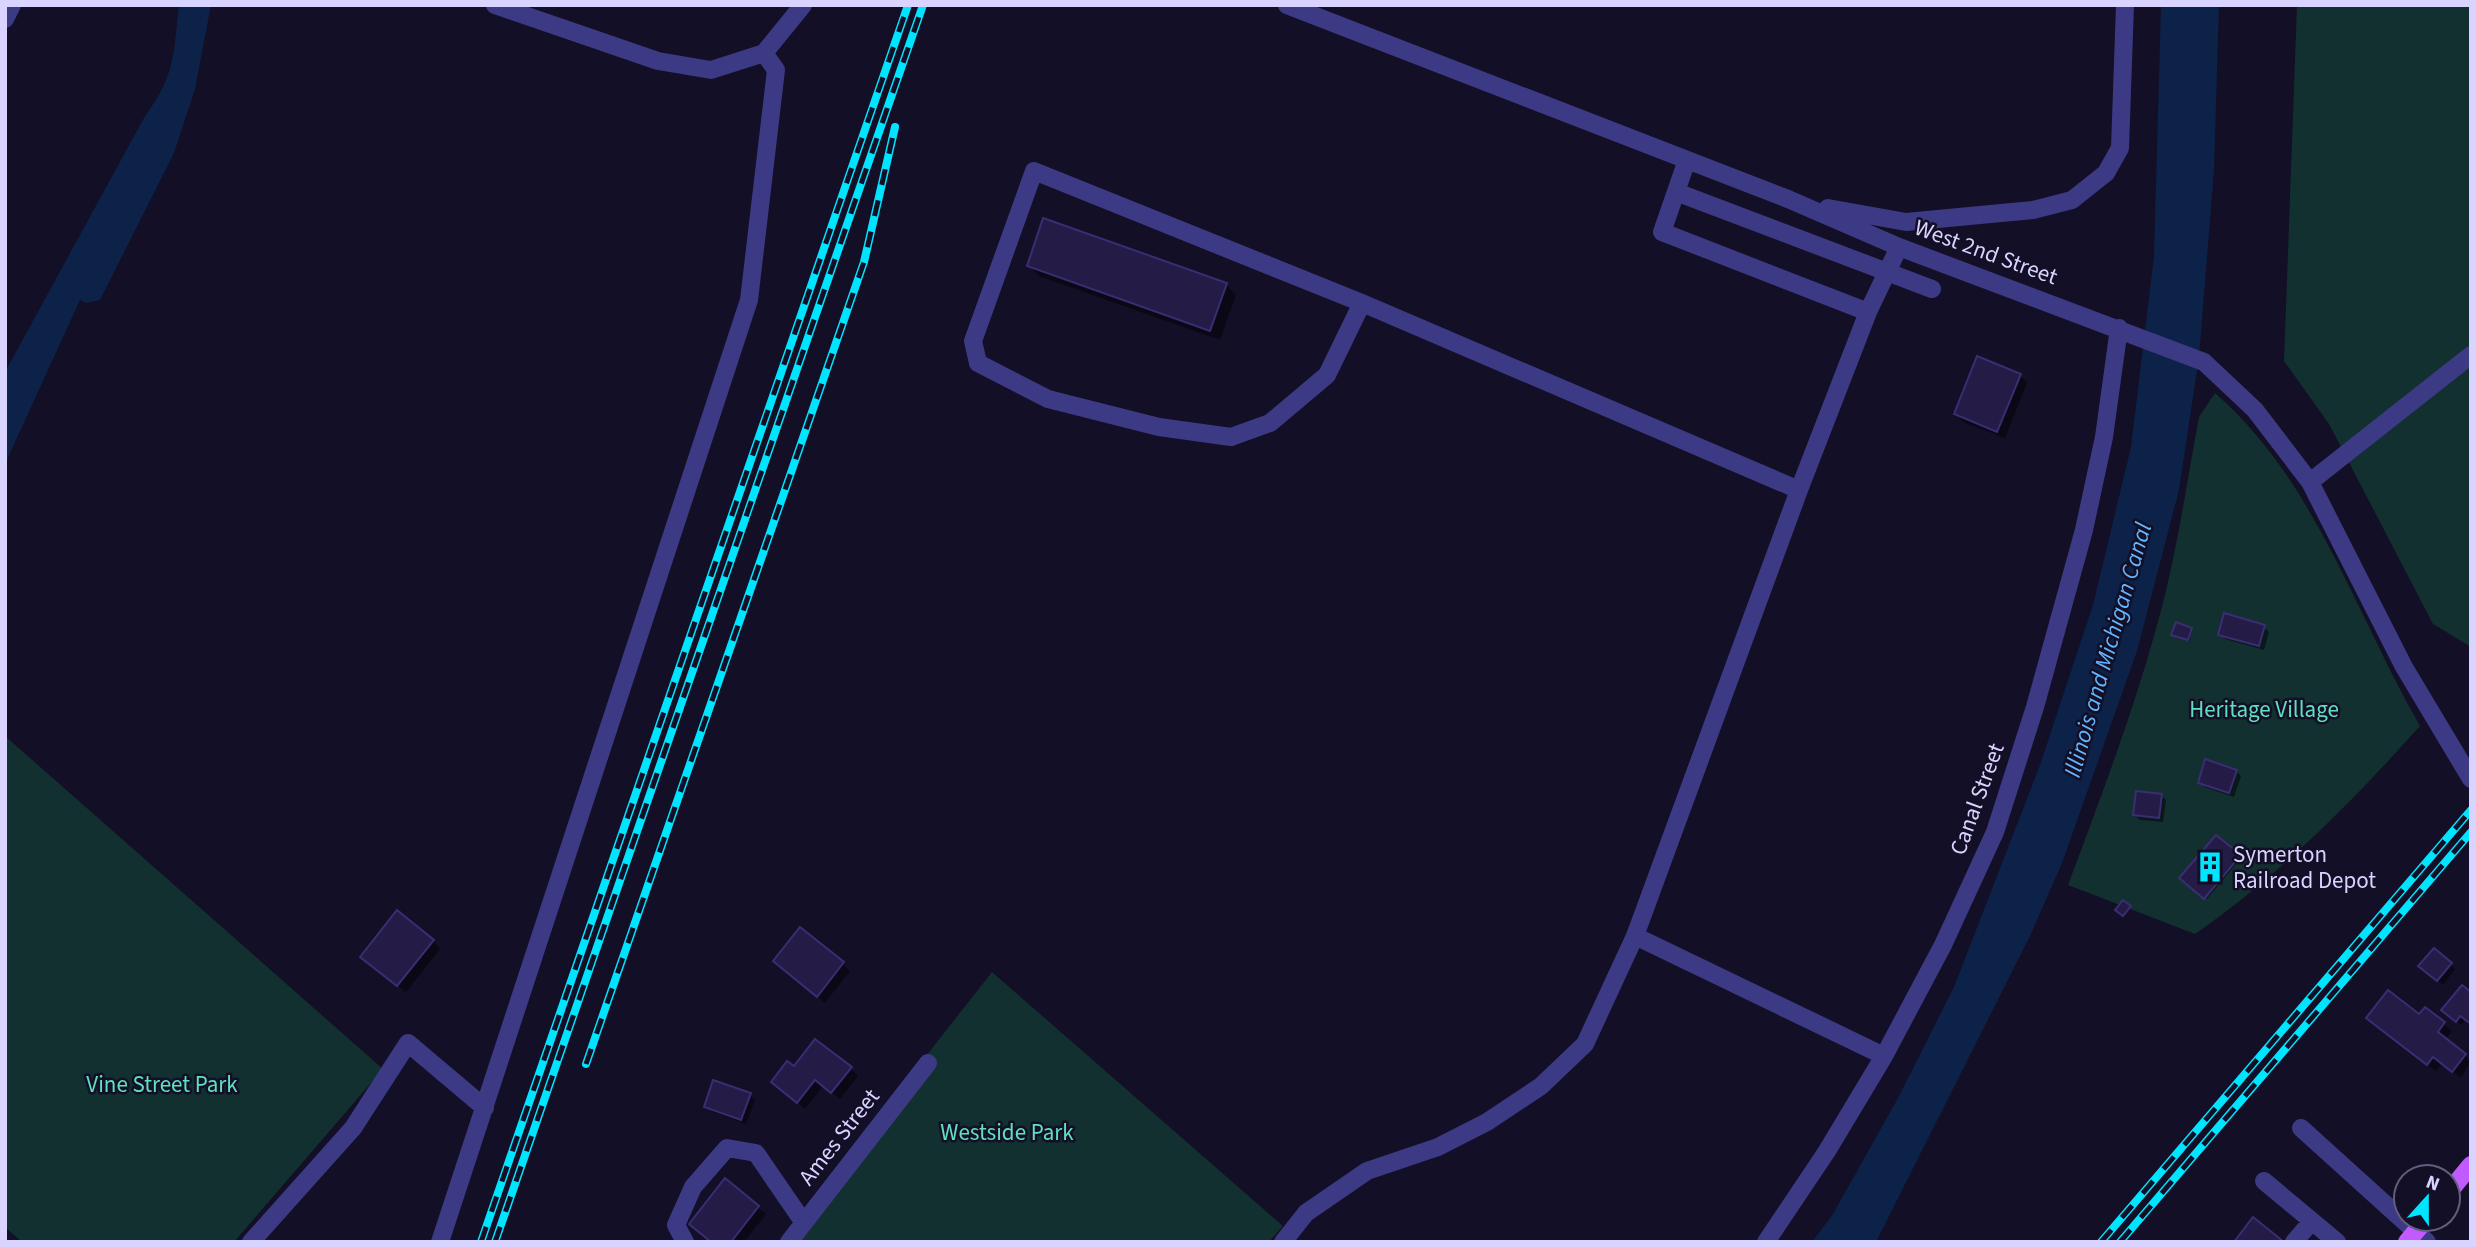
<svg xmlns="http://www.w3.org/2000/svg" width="2476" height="1247" font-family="'Source Sans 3',sans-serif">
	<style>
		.green { fill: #12302f }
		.water { fill: #0c2248 }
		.shadow { fill: #0007 }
		.building { fill: #241b47; stroke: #3b2d73; stroke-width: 2 }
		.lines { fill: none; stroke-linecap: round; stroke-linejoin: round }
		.minor { stroke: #3d3a85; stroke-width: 18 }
		.major { stroke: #c25bff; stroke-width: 18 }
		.rail-casing { stroke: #00e5ff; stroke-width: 8 }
		.rail { stroke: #130f26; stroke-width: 5; stroke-dasharray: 16; stroke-linecap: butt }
		.labels { text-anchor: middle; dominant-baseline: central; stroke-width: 5; stroke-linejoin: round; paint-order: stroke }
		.street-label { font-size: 23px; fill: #d9d4ff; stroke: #130f26 }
		.park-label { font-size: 23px; fill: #5fe0c0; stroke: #130f26 }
		.poi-label { font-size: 23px; fill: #d9d4ff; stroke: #130f26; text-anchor: start }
		.water-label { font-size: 24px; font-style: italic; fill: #62b6ff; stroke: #130f26 }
	</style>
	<rect width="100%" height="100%" fill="#130f26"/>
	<path class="green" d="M2297,5H2471V647L2433,624L2329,424L2284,361Z
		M2215,393C2315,480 2355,613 2420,726C2351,803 2280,875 2195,934L2068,885C2104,789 2140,694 2165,595C2179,537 2188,476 2199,417Z
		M5,736L383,1069L234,1242H22L5,1227Z
		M992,972L1283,1226L1269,1242H780Z"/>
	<path class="water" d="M179,5H211L195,89L174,153L100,300L86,303L80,300L5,464V372L145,116C176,74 173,55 179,5Z
		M2161,5H2219L2214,170L2199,357L2179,490L2137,651L2062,863L2030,936L1876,1242H1812L1833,1214L1898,1098L1954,987L2040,765L2093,605L2131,447L2154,256Z"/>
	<path class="shadow" d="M1029,265L1226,285L1236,295L1220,340L1039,276Z
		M2020,375L2027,383L2005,438L1963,422L1956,414Z
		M2264,627L2269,632L2264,650L2225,639L2220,634Z
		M2191,630L2190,641L2175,636Z
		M2236,771L2241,776L2234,797L2204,787L2200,782Z
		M2161,795L2166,800L2163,822L2140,820L2135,815Z
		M2216,837L2241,858L2207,899L2182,878Z
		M801,929L850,971L825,1003L783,969Z
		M433,941L440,949L406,992L370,964Z
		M2434,950L2455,969L2443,985L2425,970Z
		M2471,995L2466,1019L2461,1025L2448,1015Z
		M2426,1009L2452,1031L2445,1040L2471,1061L2461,1078L2442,1063L2436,1071L2376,1025L2420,1017Z
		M794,1068H850L858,1076L840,1099L823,1086L805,1109L781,1089Z
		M750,1095L755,1100L746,1124L711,1111L706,1106Z
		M725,1181L766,1214L744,1242H712Z"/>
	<path class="building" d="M1043,218L1227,283L1210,331L1027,266Z
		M1977,356L2021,374L1997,432L1954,414Z
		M2224,613L2265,625L2259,646L2218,635Z
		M2176,622L2192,628L2188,640L2171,635Z
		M2205,759L2237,770L2229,793L2198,783Z
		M2136,791L2162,794L2159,818L2133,815Z
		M2216,835L2241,855L2204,899L2179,878Z
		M2123,900L2131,906L2123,916L2115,910Z
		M397,910L434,940L397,986L360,957Z
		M800,927L844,962L817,997L773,961Z
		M2434,948L2452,963L2437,981L2418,966Z
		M2462,985L2471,992V1024L2460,1016L2456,1022L2441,1010Z
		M2388,990L2419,1014L2425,1007L2445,1022L2438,1032L2466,1054L2452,1072L2433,1057L2427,1065L2366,1018Z
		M815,1039L852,1067L831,1093L815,1080L797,1103L771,1082L787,1061L794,1066Z
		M713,1080L751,1093L741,1120L704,1107Z
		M725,1178L759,1206L731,1242H711L689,1224Z
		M2253,1217L2284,1242H2234Z"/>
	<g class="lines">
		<path class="minor" d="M495,5L658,61L711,70L764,53L803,5
			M1287,5L1788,199L1899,247L2204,362L2255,410L2310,482L2404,667L2471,779
			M5,19L12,5
			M1687,160L1662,232L1868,312
			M1676,192L1932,289
			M1828,208L1906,222L2033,210L2072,200L2106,173L2120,148L2125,5
			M1362,303L1327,375L1270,423L1231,437L1159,427L1048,399L978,363L973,341L1034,171L1362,303L1799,490
			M2310,482L2471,355
			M1635,936L1884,1056
			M2301,1128L2427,1242
			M2264,1181L2337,1242
			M251,1242L353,1128L408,1043L485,1108
			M440,1242L749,300L776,70L764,53
			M685,1242L676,1225L693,1187L727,1148L756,1153L804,1223
			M789,1242L928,1063
			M1283,1242L1306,1213L1367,1171L1438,1147L1487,1122L1541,1086L1585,1044L1635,936L1799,490L1868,312L1899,247
			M1766,1242L1827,1151L1884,1056L1943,945L1995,832L2035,707L2084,530L2104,437L2119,328
			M2294,1242L2312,1221"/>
		<path class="major" d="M2448,1193L2471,1165
			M2407,1242L2426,1219"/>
		<g class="rail-casing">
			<path id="rail" d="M586,1064L864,262L895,127
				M481,1242L908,5
				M495,1242L923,5
				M2101,1242L2471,810
				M2120,1242L2471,832"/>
		</g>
		<use href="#rail" class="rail"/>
	</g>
	<defs>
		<g id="building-bare" transform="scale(2.415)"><path d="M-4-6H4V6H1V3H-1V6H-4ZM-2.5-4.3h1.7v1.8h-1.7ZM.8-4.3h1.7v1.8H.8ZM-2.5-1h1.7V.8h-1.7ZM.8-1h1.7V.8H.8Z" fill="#00e5ff" stroke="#130f26" stroke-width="2.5" paint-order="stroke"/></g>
	</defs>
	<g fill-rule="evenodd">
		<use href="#building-bare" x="2210" y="867"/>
	</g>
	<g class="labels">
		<g class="street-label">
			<text transform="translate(1986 252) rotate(20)">West 2nd Street</text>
			<text transform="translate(1977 799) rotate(-70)">Canal Street</text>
			<text transform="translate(839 1137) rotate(-52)">Ames Street</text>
		</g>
		<g class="park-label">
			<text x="2264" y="709">Heritage Village</text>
			<text x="162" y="1084">Vine Street Park</text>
			<text x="1007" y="1132">Westside Park</text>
		</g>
		<g class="poi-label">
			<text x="2233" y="854">Symerton<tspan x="2233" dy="26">Railroad Depot</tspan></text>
		</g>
		<g class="water-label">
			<text transform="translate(2108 650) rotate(-74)">Illinois and Michigan Canal</text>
		</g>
	</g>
	<rect width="2476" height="1247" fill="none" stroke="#d9d4ff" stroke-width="14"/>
	<g transform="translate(2427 1198) rotate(21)"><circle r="33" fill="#130f26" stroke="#625e7d" stroke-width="2"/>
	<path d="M0-5L12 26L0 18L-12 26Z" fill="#00e5ff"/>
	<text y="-10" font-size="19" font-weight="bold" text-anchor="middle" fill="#d9d4ff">N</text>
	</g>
</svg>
